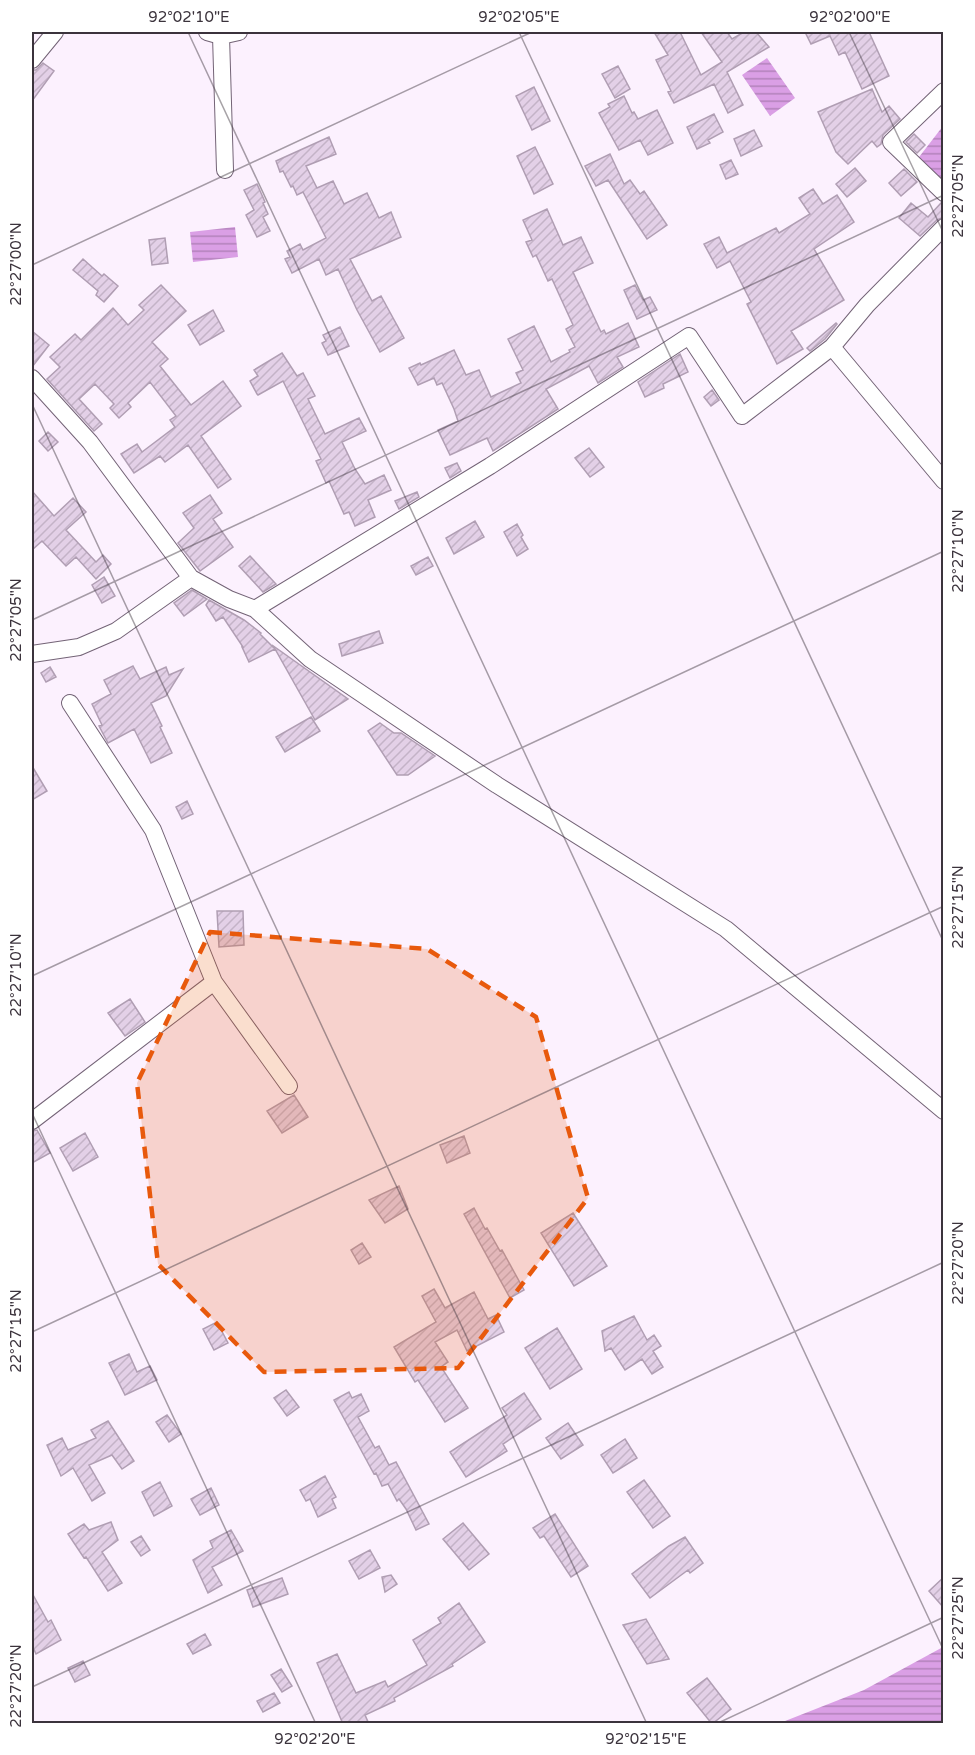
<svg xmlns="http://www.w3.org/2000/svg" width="975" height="1755" font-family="'Varela Round',sans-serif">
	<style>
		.water { fill: url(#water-rules) }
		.building { fill: url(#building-hatch); stroke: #b09eb3; stroke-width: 1.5 }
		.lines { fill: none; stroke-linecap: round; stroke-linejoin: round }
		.street-casing { stroke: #736376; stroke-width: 18 }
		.street { stroke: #fff; stroke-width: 16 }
		.marked { fill: #e8590c; fill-opacity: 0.2; stroke: #e8590c; stroke-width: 4.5; stroke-dasharray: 12 8; stroke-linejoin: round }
		.ticks { fill: none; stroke: #3b333c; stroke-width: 1.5; stroke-opacity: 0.45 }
		.neatline { fill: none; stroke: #3b333c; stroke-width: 2 }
		.ticks-label { font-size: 15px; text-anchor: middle; fill: #3b333c }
	</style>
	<defs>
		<pattern id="water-rules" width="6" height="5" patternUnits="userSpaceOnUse" patternTransform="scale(1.5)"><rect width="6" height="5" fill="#da9fe5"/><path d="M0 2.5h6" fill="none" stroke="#b282bb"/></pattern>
		<pattern id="building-hatch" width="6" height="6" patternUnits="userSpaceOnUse" patternTransform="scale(1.5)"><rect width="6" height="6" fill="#e3d0e7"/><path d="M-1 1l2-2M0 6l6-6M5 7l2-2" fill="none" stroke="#c4b3c7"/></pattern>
	</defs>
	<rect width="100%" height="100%" fill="#fcf1fe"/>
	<path class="water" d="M767,58L795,98L770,116L742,75Z
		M943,126V183L916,161Z
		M235,227L238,257L193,262L190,232Z
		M943,1647V1723H780L864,1690Z"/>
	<path class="building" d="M654,32H680L701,75L722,62L701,32H727L732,39L744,32H756L769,47L727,72L743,105L728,113L714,84L674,103L668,92L671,91L656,60L668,55Z
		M805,32H869L889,76L862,89L845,52L839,55L830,36L811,44Z
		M43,63L54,71L32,101V70H36Z
		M618,66L630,89L615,98L602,74Z
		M534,87L550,121L532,130L516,96Z
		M872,89L882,112L889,106L900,119L883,135L881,144L877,147L872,141L848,164L836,152L818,112Z
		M624,96L632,113L634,112L638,119L657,110L673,143L648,155L640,140L619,150L599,113L610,107L608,104Z
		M714,114L723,132L708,140L710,143L697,149L687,127Z
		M754,130L762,146L741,156L734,139Z
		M914,134L925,145L917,153L906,142Z
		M329,137L336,154L306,166L317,188L333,181L344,204L367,193L379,218L391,212L401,237L350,259L372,301L381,296L404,338L380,352L357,310L338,269L326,275L319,259L292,273L285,259L290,257L287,251L300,244L303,250L326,238L303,192L297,195L293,186L291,187L283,171L280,172L276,161Z
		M535,147L553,184L534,194L517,156Z
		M610,154L624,184L630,180L640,194L644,191L667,225L647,239L608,180L596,186L585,166Z
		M731,160L738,174L726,179L720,165Z
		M855,168L866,181L847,197L836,184Z
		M904,169L917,182L901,196L889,183Z
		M257,184L265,202L263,203L268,214L263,217L270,231L257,237L246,215L254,210L244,190Z
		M813,189L823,204L837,195L854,222L814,249L844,300L791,331L803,349L777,364L747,304L751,302L730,261L717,268L704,244L719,237L727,253L776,228L779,233L810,214L799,198Z
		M911,203L928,217L941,203H944V217L937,220L920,236L899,218Z
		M547,209L563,245L581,237L593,263L573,272L601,332L604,330L606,334L628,323L639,347L617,357L623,367L598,383L589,366L546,389L558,409L493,451L487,438L450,455L438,430L458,421L454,409L442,383L437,385L434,378L418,385L409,368L420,363L421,365L454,350L466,375L479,370L491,397L521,383L516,373L523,370L508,339L534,326L551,362L570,352L569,350L575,347L566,329L573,325L552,279L548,281L536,255L533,257L526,242L532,240L523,220Z
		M165,238L168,263L152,265L149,240Z
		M83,259L102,276L104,274L118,286L104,302L96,295L98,291L73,270Z
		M161,285L186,311L152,342L168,359L160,366L191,405L223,381L241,406L201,436L231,479L218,488L188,445L165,462L160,456L134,473L121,454L137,444L142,452L175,427L170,420L176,416L150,382L128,403L131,407L119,418L110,408L114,404L95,384L79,399L102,424L94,431L47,379L60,367L50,357L75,334L81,340L113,308L128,325L144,310L139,305Z
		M635,285L643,300L650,297L657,310L637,319L624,290Z
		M213,310L224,331L200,345L188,325Z
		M836,323L837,324L825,339L810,351L807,348Z
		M340,327L349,346L328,355L322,343L326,341L323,335Z
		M32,331L49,345L32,367Z
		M282,353L297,376L303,373L315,396L308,399L325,434L359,418L366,431L342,442L355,469L365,484L384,475L391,490L368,500L375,517L355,526L349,512L344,514L329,481L326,483L316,461L321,459L283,381L258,395L257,394L250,381L258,376L254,370Z
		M680,354L688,372L663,384L664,388L645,397L638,382Z
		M712,390L719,400L711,406L704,397Z
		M48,432L58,442L48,451L39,441Z
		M589,448L604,467L590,477L575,458Z
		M457,463L461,471L450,478L445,468Z
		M32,491L54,516L73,498L86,512L66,530L96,562L103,555L111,564L96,579L76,557L66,566L42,541L32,550Z
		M417,492L419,497L399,509L395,501Z
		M210,495L222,513L213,519L233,547L200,571L178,543L194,528L183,513Z
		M475,521L484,537L454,554L446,538Z
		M517,524L523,535L521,537L528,549L517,556L504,532Z
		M250,556L276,584L263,592L239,566Z
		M428,557L433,566L416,575L411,566Z
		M104,577L115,596L102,603L92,585Z
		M192,590L207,599L184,616L174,603Z
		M209,600L244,620L261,633L260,634L275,649L272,645L348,699L315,720L275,649L249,662L242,647H243L223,617L216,621L206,605Z
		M379,631L383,643L342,656L339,644Z
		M133,666L140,679L166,667L169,675L183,669L166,696L151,703L162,726L160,727L172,753L151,763L134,729L108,743L99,726L102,725L92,704L111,694L104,680Z
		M50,667L56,677L46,682L41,673Z
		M311,717L320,731L285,752L276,737Z
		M380,723L394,733H401L435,756L408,775H397L368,731Z
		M32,766L47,791L32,800Z
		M187,801L193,814L182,819L176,807Z
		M217,911H243L244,945L219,947Z
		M130,999L145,1022L125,1036L108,1013Z
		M294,1095L308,1117L282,1133L267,1111Z
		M37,1130L50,1153L32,1163V1131Z
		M85,1133L98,1157L73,1171L60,1148Z
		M464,1136L470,1153L447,1163L440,1145Z
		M399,1186L408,1209L385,1223L369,1200Z
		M474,1208L485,1229L487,1228L500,1251L502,1250L524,1290L510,1298L464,1214Z
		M573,1213L607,1266L574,1286L541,1233Z
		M362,1243L371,1257L359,1264L351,1250Z
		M434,1289L445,1308L474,1292L488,1319L496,1315L504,1332L467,1351L457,1330L435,1342L448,1362L441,1367L468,1408L445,1422L418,1380L415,1382L394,1347L436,1322L422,1296Z
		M634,1316L647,1340L654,1335L661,1346L653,1351L663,1367L652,1374L642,1359L625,1370L611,1348L605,1351L602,1331Z
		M217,1322L228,1343L214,1350L203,1329Z
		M557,1328L582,1369L550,1389L525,1348Z
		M129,1354L137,1372L150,1366L157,1380L125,1395L109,1363Z
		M286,1390L299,1407L287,1416L274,1398Z
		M349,1392L352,1398L361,1394L369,1411L358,1417L375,1448L379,1446L389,1465L396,1462L429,1524L416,1530L406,1509L399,1499L397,1501L388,1484L382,1486L376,1473L374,1474L334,1400Z
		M524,1393L541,1419L503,1444L507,1451L466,1477L450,1452L507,1415L502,1408Z
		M167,1415L181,1434L169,1442L156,1422Z
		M108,1421L134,1461L122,1469L112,1455L89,1465L105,1493L92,1501L73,1468L61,1476L47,1445L62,1438L68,1450L96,1438L91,1430Z
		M568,1423L583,1445L561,1459L546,1438Z
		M625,1439L637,1458L613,1473L601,1455Z
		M325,1476L336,1497L332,1499L336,1508L318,1517L310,1499L306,1501L300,1490Z
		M644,1480L670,1516L653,1528L627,1492Z
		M160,1482L172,1506L154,1516L142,1492Z
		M211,1488L219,1505L200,1515L191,1499Z
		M555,1514L588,1566L571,1577L544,1536L540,1538L533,1528Z
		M111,1522L118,1540L102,1552L122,1583L108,1591L86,1557L84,1558L68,1534L84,1524L89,1530Z
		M463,1523L489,1554L469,1570L443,1539Z
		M231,1530L243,1551L212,1567L222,1585L208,1593L193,1560L213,1548L210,1541Z
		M141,1536L150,1550L141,1556L131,1542Z
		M685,1537L703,1563L690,1573L688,1570L650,1598L632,1574L669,1546Z
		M370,1550L380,1568L359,1579L349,1561Z
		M391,1575L397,1584L385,1592L382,1577Z
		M944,1577V1608L929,1591Z
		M282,1578L288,1594L253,1607L247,1590Z
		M32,1593L48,1622L51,1620L61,1640L36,1654L32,1645Z
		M459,1603L485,1642L452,1664L453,1666L394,1698L395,1701L365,1715L369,1724H343L317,1663L337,1654L356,1693L385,1681L388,1687L427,1665L413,1640L441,1623L438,1618Z
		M646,1619L669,1659L647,1664L623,1625Z
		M205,1634L211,1645L193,1654L187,1644Z
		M83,1661L90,1675L75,1682L68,1668Z
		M281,1669L292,1686L282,1692L271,1675Z
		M707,1678L731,1709L712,1724L687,1693Z
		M274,1693L280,1703L263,1712L257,1701Z"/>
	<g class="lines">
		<g class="street-casing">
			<path id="street" d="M207,32L221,36L239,32
				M221,36L225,170
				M32,60L55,32
				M944,91L891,142L944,193
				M832,347L867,305L944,227
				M32,378L90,442L191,578L229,599L255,609L310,659L497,785L726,929L944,1111
				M255,609L490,466L689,336L742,416L832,347L944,481
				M32,654L79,647L116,631L191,578
				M70,703L153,830L214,982L289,1086
				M32,1121L214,982"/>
		</g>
		<use href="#street" class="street"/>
	</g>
	<path class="marked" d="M210,932L427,949L536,1017L588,1198L458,1368L264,1372L158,1264L137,1083Z"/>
	<path class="ticks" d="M188,32L944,1651M519,32L944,943M849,32L944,234M32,265L532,32M32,404L647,1724M32,620L944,195M32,976L944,551M32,1113L316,1724M32,1332L944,906M32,1687L944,1262M716,1724L944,1617"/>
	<rect width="975" height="1755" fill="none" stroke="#ffffff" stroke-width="66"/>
	<rect x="33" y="33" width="909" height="1689" class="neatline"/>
	<g class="ticks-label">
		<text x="189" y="22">92°02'10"E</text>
		<text x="519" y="22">92°02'05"E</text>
		<text x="850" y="22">92°02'00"E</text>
		<text transform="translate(958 196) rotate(-90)" y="5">22°27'05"N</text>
		<text transform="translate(16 264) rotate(-90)" y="5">22°27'00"N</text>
		<text transform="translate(958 551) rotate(-90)" y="5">22°27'10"N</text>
		<text transform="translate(16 620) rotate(-90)" y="5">22°27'05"N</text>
		<text transform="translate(958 907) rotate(-90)" y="5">22°27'15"N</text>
		<text transform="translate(16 975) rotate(-90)" y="5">22°27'10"N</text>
		<text transform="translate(958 1263) rotate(-90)" y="5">22°27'20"N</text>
		<text transform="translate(16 1331) rotate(-90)" y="5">22°27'15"N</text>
		<text transform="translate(958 1618) rotate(-90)" y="5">22°27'25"N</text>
		<text transform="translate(16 1686) rotate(-90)" y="5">22°27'20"N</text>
		<text x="315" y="1744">92°02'20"E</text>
		<text x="646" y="1744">92°02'15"E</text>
	</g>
</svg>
